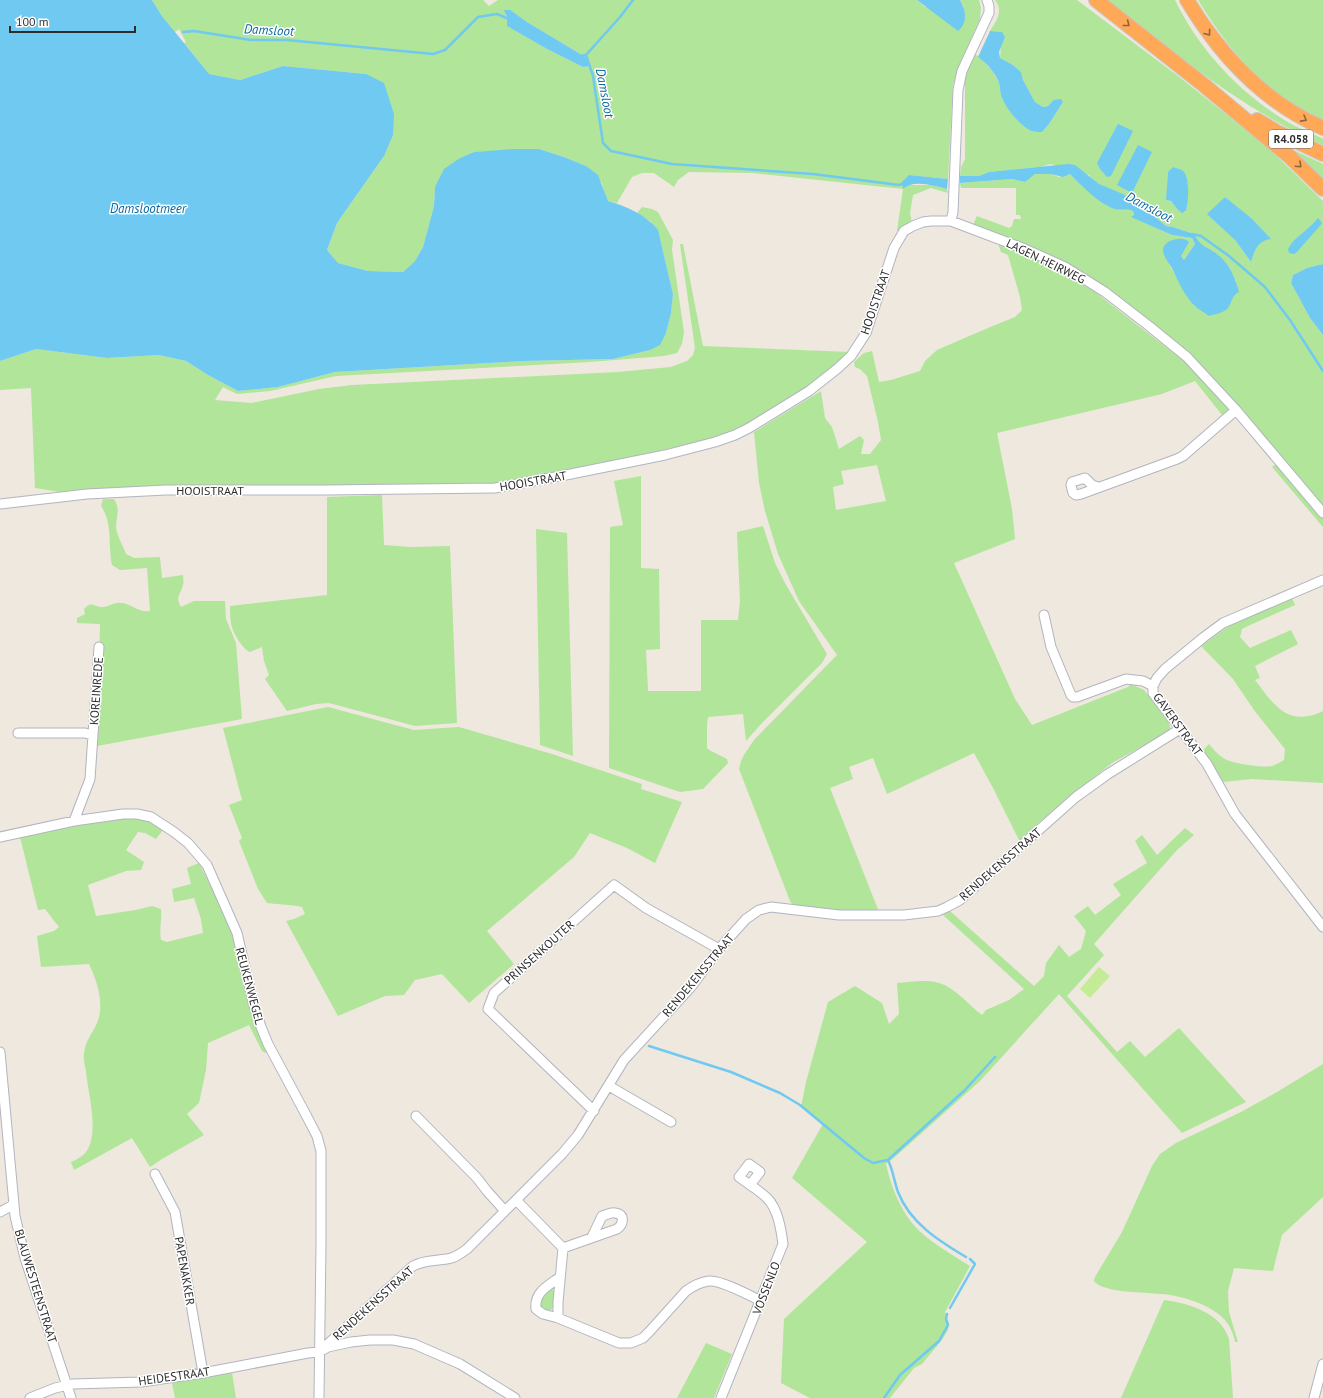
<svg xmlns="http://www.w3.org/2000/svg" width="1323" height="1398" font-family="'PT Sans',sans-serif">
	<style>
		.green { fill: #b0e59a; fill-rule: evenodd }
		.pitch { fill: #c4ec96 }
		.water { fill: #70c9f1 }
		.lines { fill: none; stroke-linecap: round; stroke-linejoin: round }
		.stream { stroke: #70c9f1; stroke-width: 2.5 }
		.minor-casing { stroke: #b2b4c0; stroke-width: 11 }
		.highway-casing { stroke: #c8c8c8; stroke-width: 16 }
		.minor { stroke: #fff; stroke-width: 9 }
		.highway { stroke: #ffa958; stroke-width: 14 }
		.oneway { stroke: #8b6440 }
		.labels { text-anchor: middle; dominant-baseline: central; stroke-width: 3; stroke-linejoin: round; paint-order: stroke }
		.shield { fill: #fff; stroke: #6b6b6b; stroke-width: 1 }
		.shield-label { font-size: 11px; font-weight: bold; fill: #2c2c2c }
		.street-label { font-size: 12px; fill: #2c2c2c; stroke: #fff }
		.water-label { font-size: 13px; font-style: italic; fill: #0b66a1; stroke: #fff }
	</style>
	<rect width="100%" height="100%" fill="#eee8de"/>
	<path class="green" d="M152,0H483L489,6L498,0H917L925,7H964L960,0H979L981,8L980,19L966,50L953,84L948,179L909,175L908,185H931L947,189L948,193L931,188L913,195L910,213L912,223L907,224L897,231L903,189L752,173L689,172L678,180L674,187L654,173H642L632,177L617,203L608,201L605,195L602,183L586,166L564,157L539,149L474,152L460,158L435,187L434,206L423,247L415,261L403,272L368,271L338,263L327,250L337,223L372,173L384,156L366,74L283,66L240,80L209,74L184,43L186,42L179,29L175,32L162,16ZM505,10L510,11L527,22L587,58L591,66L583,67L547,49L508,26Z
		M995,0H1077L1178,76L1266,146L1323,201V264L1307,268L1293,275L1291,283L1310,318L1323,335V506L1240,408L1182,346L1117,296L973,225L977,216L1009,228L1012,226L1014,219H1021L1020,215H1016V188H961L960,183L1012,179L1025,182L1034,174H1051L1059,177L1070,174L1082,186L1121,209L1128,208L1133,211L1134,215L1132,217L1172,235L1192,238L1195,244L1184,260L1181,256L1166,258L1184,291L1196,307L1230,302L1235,293L1236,281L1228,266L1218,255L1199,244L1194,234L1173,227L1166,226L1153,215L1128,200L1130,197C1117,192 1097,187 1089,175L1051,164L1040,167L989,172L979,176H960L961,167L965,159V79L973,53L981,58L993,72L999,83L1001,95L1042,132L1049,124L1063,102L1043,107L1035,102L1023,80L1021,72L1013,65L1000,58L1002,32L990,31C996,21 1004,11 995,0ZM1168,172L1188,183L1186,212L1177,209L1171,201L1167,200ZM1225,197L1270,239C1257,241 1255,250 1251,262L1235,240L1222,200Z
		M1105,0H1175C1200,52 1244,98 1295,126C1304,130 1314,134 1323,139V145C1242,109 1175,54 1105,0Z
		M1198,0H1323V122L1314,118C1298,107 1280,97 1266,84C1238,60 1217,31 1198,0Z
		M1285,146L1323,164V183Z
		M642,207L652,209L658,212L673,240L672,250L684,332L682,344L677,353L664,356L590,362L336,376L270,391L237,394L223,387L215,400L251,403L319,389L352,385L618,372L671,367L687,361L693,355L695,348L680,244H683L703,346L850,352L833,369L796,395L747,425L720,436L623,460L494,485H161L67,493L35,488L31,388L0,390V361L36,349L107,358L159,355L186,361L208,375L238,391L278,387L335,372L524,361L613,359L650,350L666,333L671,313L673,294L660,239L651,222L637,213Z
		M998,244L1014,249L1065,274L1095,292L1185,362L1230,410L1222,415L1195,381L1162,394L997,433L1012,509L1015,539L954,563L1015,699L1032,725L1128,687L1131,684L1144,690L1161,711L1169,723L1170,728L1168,732L1112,763L1058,806L1019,840L993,788L974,753L887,794L873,758L849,767L853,779L830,788L879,912L873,913L819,910L792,904L790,901L739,769L741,761L744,755L754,740L837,655L799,601L778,554L765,511L759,483L754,432L821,391L825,418L832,427L839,449L860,436L864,440L861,454H870L881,440L878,422L867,376L860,369L855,367L854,362L864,353L872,351L879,382L891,380L920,371L925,361L937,350L988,328L1015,317L1022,310L1020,297L1008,255L1001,252ZM877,465L886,501L836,510L833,487L844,484L841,471Z
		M1277,463L1323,518V527L1272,467Z
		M641,476V568L659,569L660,649L646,650L648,691H701V620H738L740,601L737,532L763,526L775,563L786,585L827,654L822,663L761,724L746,741L743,714L708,717L707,725V748L711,751L727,759L728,763L703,789L680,792L609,768L610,527L623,525L614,481Z
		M382,495L384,545L411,547L450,546L457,723L415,726L329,703L316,704L287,711L265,679L269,675L264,661L262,647L250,652C242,649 232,631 231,623C230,617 230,611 230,606L327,595V497Z
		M103,499H114C121,510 116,516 116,527C117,537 123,545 126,554L134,558L160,557L162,578L183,575C183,578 184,582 183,585C180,596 175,596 181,607L194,601H225L226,619L236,643L242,719L97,746L100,624L77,623V618L85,614L84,609C92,600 93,607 103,607C109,607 114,602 121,603C133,604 138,613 150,611L147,568L120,570L112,565C108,545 113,523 101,506Z
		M536,529L567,533L573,756L540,745Z
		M1291,596L1295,605L1250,625L1242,629L1240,637L1250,648L1291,630L1298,644L1255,666L1260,678L1255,680C1274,705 1288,728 1323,711V783L1252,779L1223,782L1203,750L1209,744C1213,749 1219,756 1225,759C1234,764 1263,768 1272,766C1276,765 1280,762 1284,760L1285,749L1254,710L1233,679L1201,646L1232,624Z
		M328,707L414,730L459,727L552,754L642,784L641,789L682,802L655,863L627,848L590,833L574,857L487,931L514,964L469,1003L442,974L415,980L404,995L385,996L338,1016L286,921L294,919L305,914L302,907C290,904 279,905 267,903L258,889L239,841L242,838L229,805L242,800L223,728Z
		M132,817L145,820L163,830L156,839L145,833L138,832L126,850L144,862L141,870L126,871L88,885L96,916L136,910L152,906L161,909C162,920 159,929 161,940L167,942L203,933L201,919L194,898L174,902L172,889L191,884L187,868L199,863L233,930L270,1055L262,1051L249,1025L208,1043L206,1070L199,1103L187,1114L204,1135L162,1159L150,1167L132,1138L74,1170L71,1162C76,1160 83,1156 86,1152C100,1133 88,1094 86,1071C85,1066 83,1059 84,1053C86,1039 92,1035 97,1023C105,1004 97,981 89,964L41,967L37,936L54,931L59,927L45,909L38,910L20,837L59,828L77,822Z
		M1185,828L1194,835L1177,850L1094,944L1104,955L1067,996L1117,1052L1130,1041L1145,1057L1179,1028L1246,1102L1182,1133L1059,994L980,1081L896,1156L886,1164C890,1183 899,1207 912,1223C926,1240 951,1254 970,1266L945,1312L949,1324L948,1330L942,1340L922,1364L914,1368L890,1398H810L781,1383L784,1319L867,1242L792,1178L823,1124L801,1107L806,1082L828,1002L855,986L882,1003L889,1024L899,1014L897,983C910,982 926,979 939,983C954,987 969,1005 982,1015L986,1010L1009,1000L1024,989L943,915L950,911L1034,986L1044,976L1046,963L1059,945L1069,957L1081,949L1086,931L1074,916L1088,906L1095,915L1121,895L1113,884L1147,863L1135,841L1142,835L1157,855Z
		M1323,1064V1197L1282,1235L1273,1271L1234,1268L1228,1291L1229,1312L1238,1342H1235C1234,1335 1230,1326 1225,1320C1212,1305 1181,1295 1161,1294C1144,1292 1127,1293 1110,1289C1104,1287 1098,1286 1094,1281L1095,1277L1122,1232L1152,1166L1160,1154L1176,1143L1241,1112L1277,1092Z
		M552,1289L555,1292L554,1306L550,1311H545L541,1308L539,1300L549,1290Z
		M1164,1300C1189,1303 1221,1313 1229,1339L1233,1398H1121Z
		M706,1343L732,1354L714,1398H677Z
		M232,1373L236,1398H175L172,1383Z"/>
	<path class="pitch" d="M1099,967L1110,976L1090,998L1080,989Z"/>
	<path class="water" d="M0,0H152L162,16L209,74L240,80L283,66L366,74L384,83L394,114L393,135L384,156L372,173L337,223L327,250L338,263L368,271L403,272L415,261L423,247L434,206L435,187L444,169L460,158L474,152L514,149H539L564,157L586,166L598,175L608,201C626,206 645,214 658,230L673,294L671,313L666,333L660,345L650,350L613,359L524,361L335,372L278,387L238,391L208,375L186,361L159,355L107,358L36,349L0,361Z
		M917,0H960C966,10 968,23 958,31Z
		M504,10H510L527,22L587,58L591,66L583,67L547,49L507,26V17Z
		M990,31L1002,32L1005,37L999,52L1000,58L1013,65L1021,72L1023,80L1035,102L1043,107L1048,106L1054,100L1061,99L1063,102L1049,124L1042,132C1037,132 1032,132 1028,129C1017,122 1005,107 1001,95C1000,91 1000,87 999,83C996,74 986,62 978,57Z
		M1118,124L1133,131L1111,176L1107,177L1100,169L1097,163Z
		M1138,145L1152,152L1132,193L1117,185Z
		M1068,164L1075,165L1099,184L1130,197L1128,200L1153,215L1166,226L1173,227L1194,234C1201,247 1206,246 1217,254C1229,263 1235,277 1239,292C1232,295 1232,302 1228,308C1224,313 1215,314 1209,316C1205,313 1200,310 1196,307C1185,297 1178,281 1172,268C1169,263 1164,258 1163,251C1162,240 1183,235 1189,242L1181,256L1184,260L1195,244L1192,238L1172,235L1131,217L1134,215L1133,211C1127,207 1122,211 1115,209C1099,204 1081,185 1070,174L1063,177L1051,174H1035L1025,182L1012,179L960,183V176H979L989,172Z
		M1173,167C1175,168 1180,169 1182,170C1191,177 1188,202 1186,211L1182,213L1177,209L1171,201L1166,200L1168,172Z
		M909,175L948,179L947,189C934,186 914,179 903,189L902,182Z
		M1225,197L1251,218L1271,239C1257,241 1255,250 1251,262L1235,240L1207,214Z
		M1318,218L1322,223L1319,227L1296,253L1293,254L1289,253L1288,249C1295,236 1309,230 1318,218Z
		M1323,264V335L1310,318L1291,283L1293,275L1307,268Z"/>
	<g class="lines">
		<path class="stream" d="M183,32L194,31L251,40H287L433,54L445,50L478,17L497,14L509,19
			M586,55L620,17L633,0
			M579,56L586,55L593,76L603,143L611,151L672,164L813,174L899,185L905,183
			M1192,234L1201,236L1229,256L1265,287L1290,320L1323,371
			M649,1046L731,1072L780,1093L800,1105L864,1158L873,1163L888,1160L965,1090L995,1057
			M888,1160C893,1170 894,1181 898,1192C910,1223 939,1241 966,1257
			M950,1308L975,1264L970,1259
			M884,1398L900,1375L939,1341L948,1325L946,1319L947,1314"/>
		<g class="minor-casing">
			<path id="minor" d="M951,221L953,212L958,90L962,71L989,13V6L987,0
				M1098,487L1092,485L1085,478L1072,482L1071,485L1073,493L1076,495L1081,494L1177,459L1183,456L1236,410
				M0,504L87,494L166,490H325L495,488L561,476L665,455L715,442L735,435L749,428L809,391L837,369L851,356L866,333L894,248L904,231L913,226L923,222L931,221H951L1025,249L1065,267L1105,292L1149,326L1187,357L1236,410L1323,513
				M1323,580L1223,623L1204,637L1165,669L1157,678L1153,686V693L1207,764L1235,814L1323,927
				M1044,615L1051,647L1071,695L1073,697H1077L1126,679L1143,681L1153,686
				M18,733H85L92,735
				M74,821L90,779L99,647
				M0,837L74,821L123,814H137L151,817L174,832L188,843L207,865L237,933L253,1002L261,1027L268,1044L305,1113L317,1136L321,1151V1243L319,1398
				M0,1052L15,1216L25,1258L71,1398
				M609,1086L671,1122
				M594,1111L488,1009L494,993L614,885L646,908L719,949
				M416,1116L477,1178L487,1191L505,1211
				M155,1174L175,1212L203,1373
				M516,1200L563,1248L558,1302V1318L619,1343H631L643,1338L649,1332L686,1291C693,1286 700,1282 709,1281C721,1280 749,1295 761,1301
				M0,1212L13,1205
				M563,1248L617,1229C623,1225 626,1214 615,1213C611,1212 606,1215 602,1216L592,1237
				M558,1318L543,1314L536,1309C534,1292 548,1286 560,1277
				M319,1352L413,1266C424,1260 434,1261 447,1259C455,1258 460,1254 467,1249L562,1154L578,1135L624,1060L691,987L719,949L746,919L759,910L771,907L839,915H904L938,911L947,907L960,900L1076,797L1108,774L1180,729
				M30,1398L55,1388L73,1384L141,1382L203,1373L308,1353L319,1352L328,1347L351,1342L370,1340H393L414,1344L460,1364L515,1398
				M721,1398L783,1244C781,1229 778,1209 767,1198C759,1190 748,1184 739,1177L749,1164L760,1172L750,1185
				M1314,1398L1323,1364"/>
		</g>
		<g class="highway-casing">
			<path id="highway" d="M1096,0L1205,86L1289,156L1323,189
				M1187,0C1220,55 1263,102 1323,128
				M1257,120L1277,132L1323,154"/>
		</g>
		<use href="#minor" class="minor"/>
		<use href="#highway" class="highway"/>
	</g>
	<defs><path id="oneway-chevron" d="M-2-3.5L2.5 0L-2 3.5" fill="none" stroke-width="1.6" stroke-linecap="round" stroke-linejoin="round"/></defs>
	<g class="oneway">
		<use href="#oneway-chevron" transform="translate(1127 24) rotate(38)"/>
		<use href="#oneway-chevron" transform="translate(1208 33) rotate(53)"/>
		<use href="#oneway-chevron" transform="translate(1304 119) rotate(29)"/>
		<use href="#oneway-chevron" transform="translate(1299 165) rotate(43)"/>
	</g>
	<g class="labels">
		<rect class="shield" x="1269" y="130" width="44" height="18" rx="3"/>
		<g class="shield-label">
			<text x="1291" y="139">R4.058</text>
		</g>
		<g class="street-label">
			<text transform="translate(1046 261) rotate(26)">LAGEN HEIRWEG</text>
			<text transform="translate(875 302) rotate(-71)">HOOISTRAAT</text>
			<text transform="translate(533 481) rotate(-10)">HOOISTRAAT</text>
			<text x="210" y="490">HOOISTRAAT</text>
			<text transform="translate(96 691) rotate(-86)">KOREINREDE</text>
			<text transform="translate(1178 724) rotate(54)">GAVERSTRAAT</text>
			<text transform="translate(1000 864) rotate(-41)">RENDEKENSSTRAAT</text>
			<text transform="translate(539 952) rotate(-42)">PRINSENKOUTER</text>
			<text transform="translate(698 975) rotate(-50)">RENDEKENSSTRAAT</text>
			<text transform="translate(250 986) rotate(75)">REUKENWEGEL</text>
			<text transform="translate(185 1271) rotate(80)">PAPENAKKER</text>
			<text transform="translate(36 1286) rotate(73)">BLAUWESTEENSTRAAT</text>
			<text transform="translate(766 1288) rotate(-69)">VOSSENLO</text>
			<text transform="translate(373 1303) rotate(-42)">RENDEKENSSTRAAT</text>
			<text transform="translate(174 1376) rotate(-8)">HEIDESTRAAT</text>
		</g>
		<g class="water-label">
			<text transform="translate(269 30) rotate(3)">Damsloot</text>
			<text transform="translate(605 93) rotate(79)">Damsloot</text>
			<text transform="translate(1149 207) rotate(28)">Damsloot</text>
			<text x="148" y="208">Damslootmeer</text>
		</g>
	</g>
	<path d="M10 26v6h125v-6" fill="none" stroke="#2c2c2c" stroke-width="2"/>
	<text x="16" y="26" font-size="12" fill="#2c2c2c" stroke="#ffffff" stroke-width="3" paint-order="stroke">100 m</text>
</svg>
